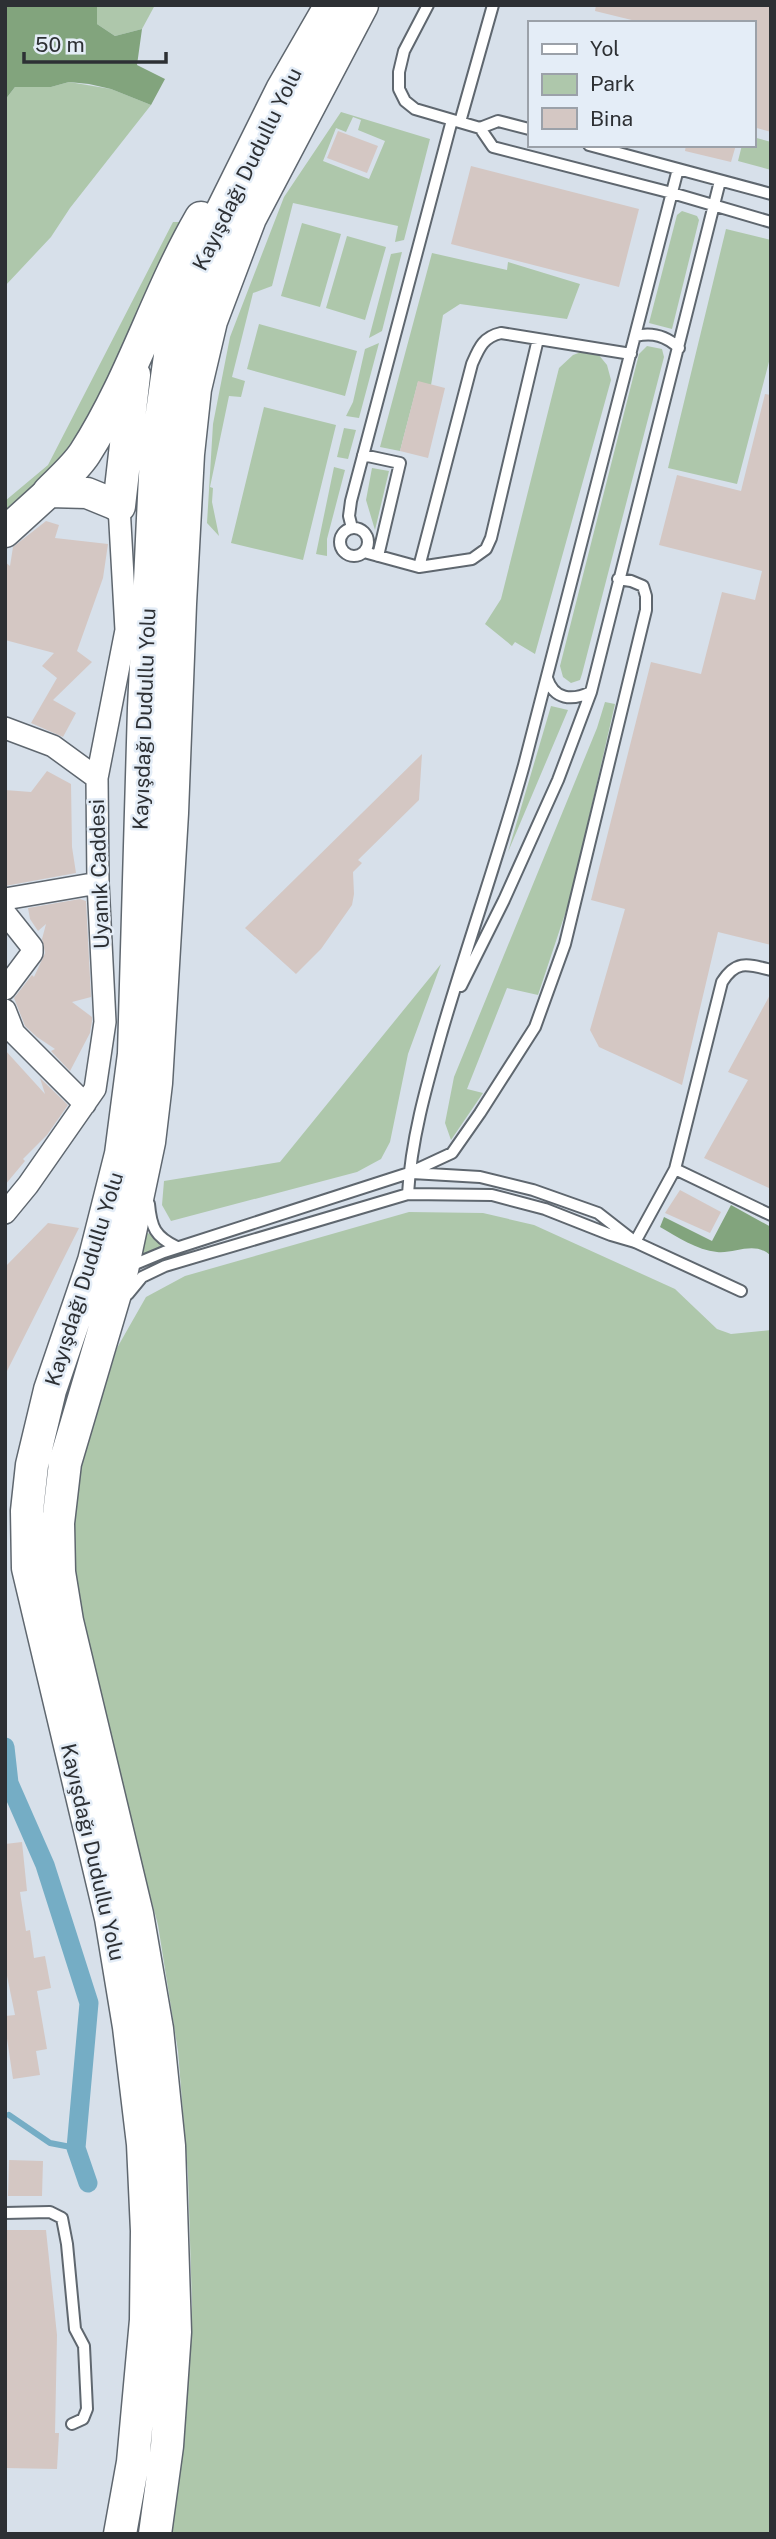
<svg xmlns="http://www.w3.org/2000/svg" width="776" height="2539" font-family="'Public Sans',sans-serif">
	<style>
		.green { fill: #aec7ab; fill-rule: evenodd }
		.forest { fill: #82a47d }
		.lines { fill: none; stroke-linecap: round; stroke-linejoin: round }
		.stream { stroke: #75adc5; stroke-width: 6 }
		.canal { stroke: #75adc5; stroke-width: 19 }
		.building { fill: #d4c7c3 }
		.service-casing { stroke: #5f676f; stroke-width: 14 }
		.minor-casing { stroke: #5f676f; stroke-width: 24 }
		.secondary-casing { stroke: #5f676f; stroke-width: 33 }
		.primary-casing { stroke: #5f676f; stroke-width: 35 }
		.service { stroke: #fff; stroke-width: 10 }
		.minor { stroke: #fff; stroke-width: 21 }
		.secondary { stroke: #fff; stroke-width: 30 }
		.primary { stroke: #fff; stroke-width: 32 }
		.labels { text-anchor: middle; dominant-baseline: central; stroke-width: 5; stroke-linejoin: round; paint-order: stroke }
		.street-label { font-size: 21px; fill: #2d3034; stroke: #e4edf7 }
	</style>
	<rect width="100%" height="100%" fill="#d7e0ea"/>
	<path class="green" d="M97,5H155L142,29L115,36L97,24Z
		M69,82L111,89L151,105L70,208L51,237L5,286V100L15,87H51Z
		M341,112L430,139L404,240L395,242L398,226L293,203L272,286L253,293L232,377L245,381L241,397L229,396L210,487L213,488L212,502L219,536L207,523L213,424L230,337L284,197ZM353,117L361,120L358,130L385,141L369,179L323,161L336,128L346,132Z
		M753,137L771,142V170L738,161L742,145H753Z
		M682,211L697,216L699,220L672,329L649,323L677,215Z
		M173,222H181L174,245L72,451L5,513V501L48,465Z
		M302,223L341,234L320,307L281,296Z
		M726,229L771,240V354L737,484L668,468Z
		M347,236L386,247L365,320L326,308Z
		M402,252L382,331L369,338L391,254Z
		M432,253L507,270L508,262L580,284L567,319L460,304L443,315L431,385L418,382L400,451L380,447Z
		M259,324L357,351L345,396L247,369Z
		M379,343L359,418L346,416L353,402L365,349Z
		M647,346L662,349L664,357L582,674L580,680L571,683L563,677L560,666L639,354Z
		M584,351L598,354L607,365L611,380L535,654L515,642L512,646L485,624L501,599L559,368L573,355Z
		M264,407L336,425L303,560L231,543Z
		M344,428L356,430L348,459L337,457Z
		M334,467L345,470L327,539V556L316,554Z
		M372,468L389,471L375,530L366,500Z
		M605,702L615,704L571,896L538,995L507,988L467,1089L483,1093L451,1140L445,1123L454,1077L597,728Z
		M551,706L568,710L508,852Z
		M441,964L408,1054L390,1142L381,1159L357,1172L171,1221L162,1205L164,1181L280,1162Z
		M409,1212L483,1213L534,1225L675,1289L717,1329L731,1334L771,1330V2534H167L181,2449L192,2305L188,2175L178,2051L158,1925L125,1801L79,1603L73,1549L76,1502L81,1464L117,1348L146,1297L185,1276Z
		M145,1231L168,1247L137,1258Z"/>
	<path class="forest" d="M5,5H97V24L115,36L142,29L137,65L165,79L151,105L111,89L89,84L69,82L51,87H15L5,100Z
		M731,1205L771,1227V1256C755,1240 735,1254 717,1252C697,1250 677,1237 660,1227L664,1217L712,1241Z"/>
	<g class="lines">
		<path class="stream" d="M9,2115L50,2143L76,2148"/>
		<path class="canal" d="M5,1747L9,1783L45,1865L89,2003L76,2148L88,2183"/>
	</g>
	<path class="building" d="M596,5H771V132L753,127V23H644L595,11Z
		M338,131L378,146L367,173L327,158Z
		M686,145H736L731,162L685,151Z
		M471,166L639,209L619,287L451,244Z
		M418,381L445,388L428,458L400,451Z
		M765,394L771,395V945L718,932L682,1085L599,1047L590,1030L625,909L591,900L651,662L701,674L722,592L755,600L762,571L659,545L677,475L741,491Z
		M46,521L59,525L55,538L108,544L103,578L77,651L92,662L53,700L76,713L63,737L31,723L57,678L42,666L54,653L5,640V562L10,566L13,547Z
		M422,754L419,800L358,860L362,863L353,872L354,894L352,905L321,949L296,974L245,928Z
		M47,771L71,784L72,847L76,873L5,886V790L31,792Z
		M80,899L86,901L91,997L72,1002L92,1017V1021L90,1033L70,1071L51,1051L55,1049L37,1037L25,1026L14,998L32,975L34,977L45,953L42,939L46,924L38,931L30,919L28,908Z
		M771,993V1189L704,1158L748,1080L728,1072Z
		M5,1050L45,1094L40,1078L68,1105L47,1135L23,1159L25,1161L5,1185Z
		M680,1190L721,1212L710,1233L665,1213Z
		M48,1223L79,1228L5,1375V1267Z
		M22,1842L27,1891L20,1892L26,1931L30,1930L34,1958L45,1956L51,1988L37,1991L47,2049L36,2051L40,2075L13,2079L5,2025V2016L15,2015L5,1966V1844Z
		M9,2160L43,2161L42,2196H8Z
		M5,2230H46L57,2335L55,2433H59L57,2469L5,2468Z"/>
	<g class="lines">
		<g class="service-casing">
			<path id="service" d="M428,5L404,51L399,72V89L405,101L415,109L480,128L498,121L529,129
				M460,122L493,5
				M480,128L493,147L672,193L771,222
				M589,145L771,194
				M636,336C653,332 666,336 679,348
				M363,455L400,463L378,556
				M352,528L349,516L351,501L452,120
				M340 542a14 14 0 1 1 28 0a14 14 0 1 1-28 0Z
				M364,552L419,567L472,559L486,549L491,538L538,339
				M419,567L472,364C479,348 483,337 501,333L631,354
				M547,678C554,700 572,701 591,692
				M461,986L504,900L558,780L591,692L720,181
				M675,1169L771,1215
				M412,1173L480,1177L533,1190L598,1213L630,1238
				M408,1194C411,1139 427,1084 442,1031C468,942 499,855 524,765L678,169
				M149,1204C151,1227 155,1237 177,1247
				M635,1242L675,1169L722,982C736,960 747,964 771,970
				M128,1267L164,1252L409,1173L452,1153L480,1113L535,1027L565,944L646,610V596L643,586L631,581L618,579
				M128,1294L142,1277L165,1266L408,1194L492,1195L545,1209L611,1235L635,1242L741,1291
				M5,2213L50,2212L62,2218L67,2244L75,2329L84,2346L87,2409L83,2419L72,2424"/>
		</g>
		<g class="minor-casing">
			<path id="minor" d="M5,728L53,746L97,778
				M5,899L98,883
				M5,913L32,947V953L5,989
				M5,1010L14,1033L85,1104
				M5,1213L28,1185L95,1089L105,1022L98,883L97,778L126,630L119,506"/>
		</g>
		<g class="secondary-casing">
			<path id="secondary" d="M5,532L49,492L87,493L119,506"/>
		</g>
		<g class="primary-casing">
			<path id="primary" d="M49,492C61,480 76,467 85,453C133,378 157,294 201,218
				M119,506L134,375
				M120,2534L133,2462L146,2320L147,2231L143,2144L129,2027L111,1918L28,1568L27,1511L32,1465L50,1390L94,1261L121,1154L134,1054L144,708L156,455L170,356L191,285L217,221L282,90L331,5
				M155,2534L167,2446L175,2332L169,2146L157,2029L137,1914L67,1621L59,1572L58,1523L65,1463L122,1270L149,1142L156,1083L172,813L180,604L188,454L195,389L211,321L250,218L362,5"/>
		</g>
		<use href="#service" class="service"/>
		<use href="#minor" class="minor"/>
		<use href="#secondary" class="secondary"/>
		<use href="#primary" class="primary"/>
	</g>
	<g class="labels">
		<g class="street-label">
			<text transform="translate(247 169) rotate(-64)">Kayışdağı Dudullu Yolu</text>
			<text transform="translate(144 719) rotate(-88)">Kayışdağı Dudullu Yolu</text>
			<text transform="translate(99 874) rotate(-92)">Uyanık Caddesi</text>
			<text transform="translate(84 1279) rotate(-73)">Kayışdağı Dudullu Yolu</text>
			<text transform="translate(93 1852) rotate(77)">Kayışdağı Dudullu Yolu</text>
		</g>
	</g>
	<rect width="776" height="2539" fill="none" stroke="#2d3034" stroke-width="14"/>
	<rect x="528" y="21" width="228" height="126" fill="#e4edf7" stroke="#9ba1a9" stroke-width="2"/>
	<rect x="542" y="44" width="35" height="10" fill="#ffffff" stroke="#9ba1a9" stroke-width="2"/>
	<text x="590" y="56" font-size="21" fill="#2d3034">Yol</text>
	<rect x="542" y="74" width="35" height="21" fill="#aec7ab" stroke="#9ba1a9" stroke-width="2"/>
	<text x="590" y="91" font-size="21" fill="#2d3034">Park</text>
	<rect x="542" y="108" width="35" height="21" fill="#d4c7c3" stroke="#9ba1a9" stroke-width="2"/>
	<text x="590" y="126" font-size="21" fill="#2d3034">Bina</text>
	<path d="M24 52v10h142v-10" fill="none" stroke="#2d3034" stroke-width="3.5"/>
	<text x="35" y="52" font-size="21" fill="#2d3034" stroke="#e4edf7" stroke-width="5" paint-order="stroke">50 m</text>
</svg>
